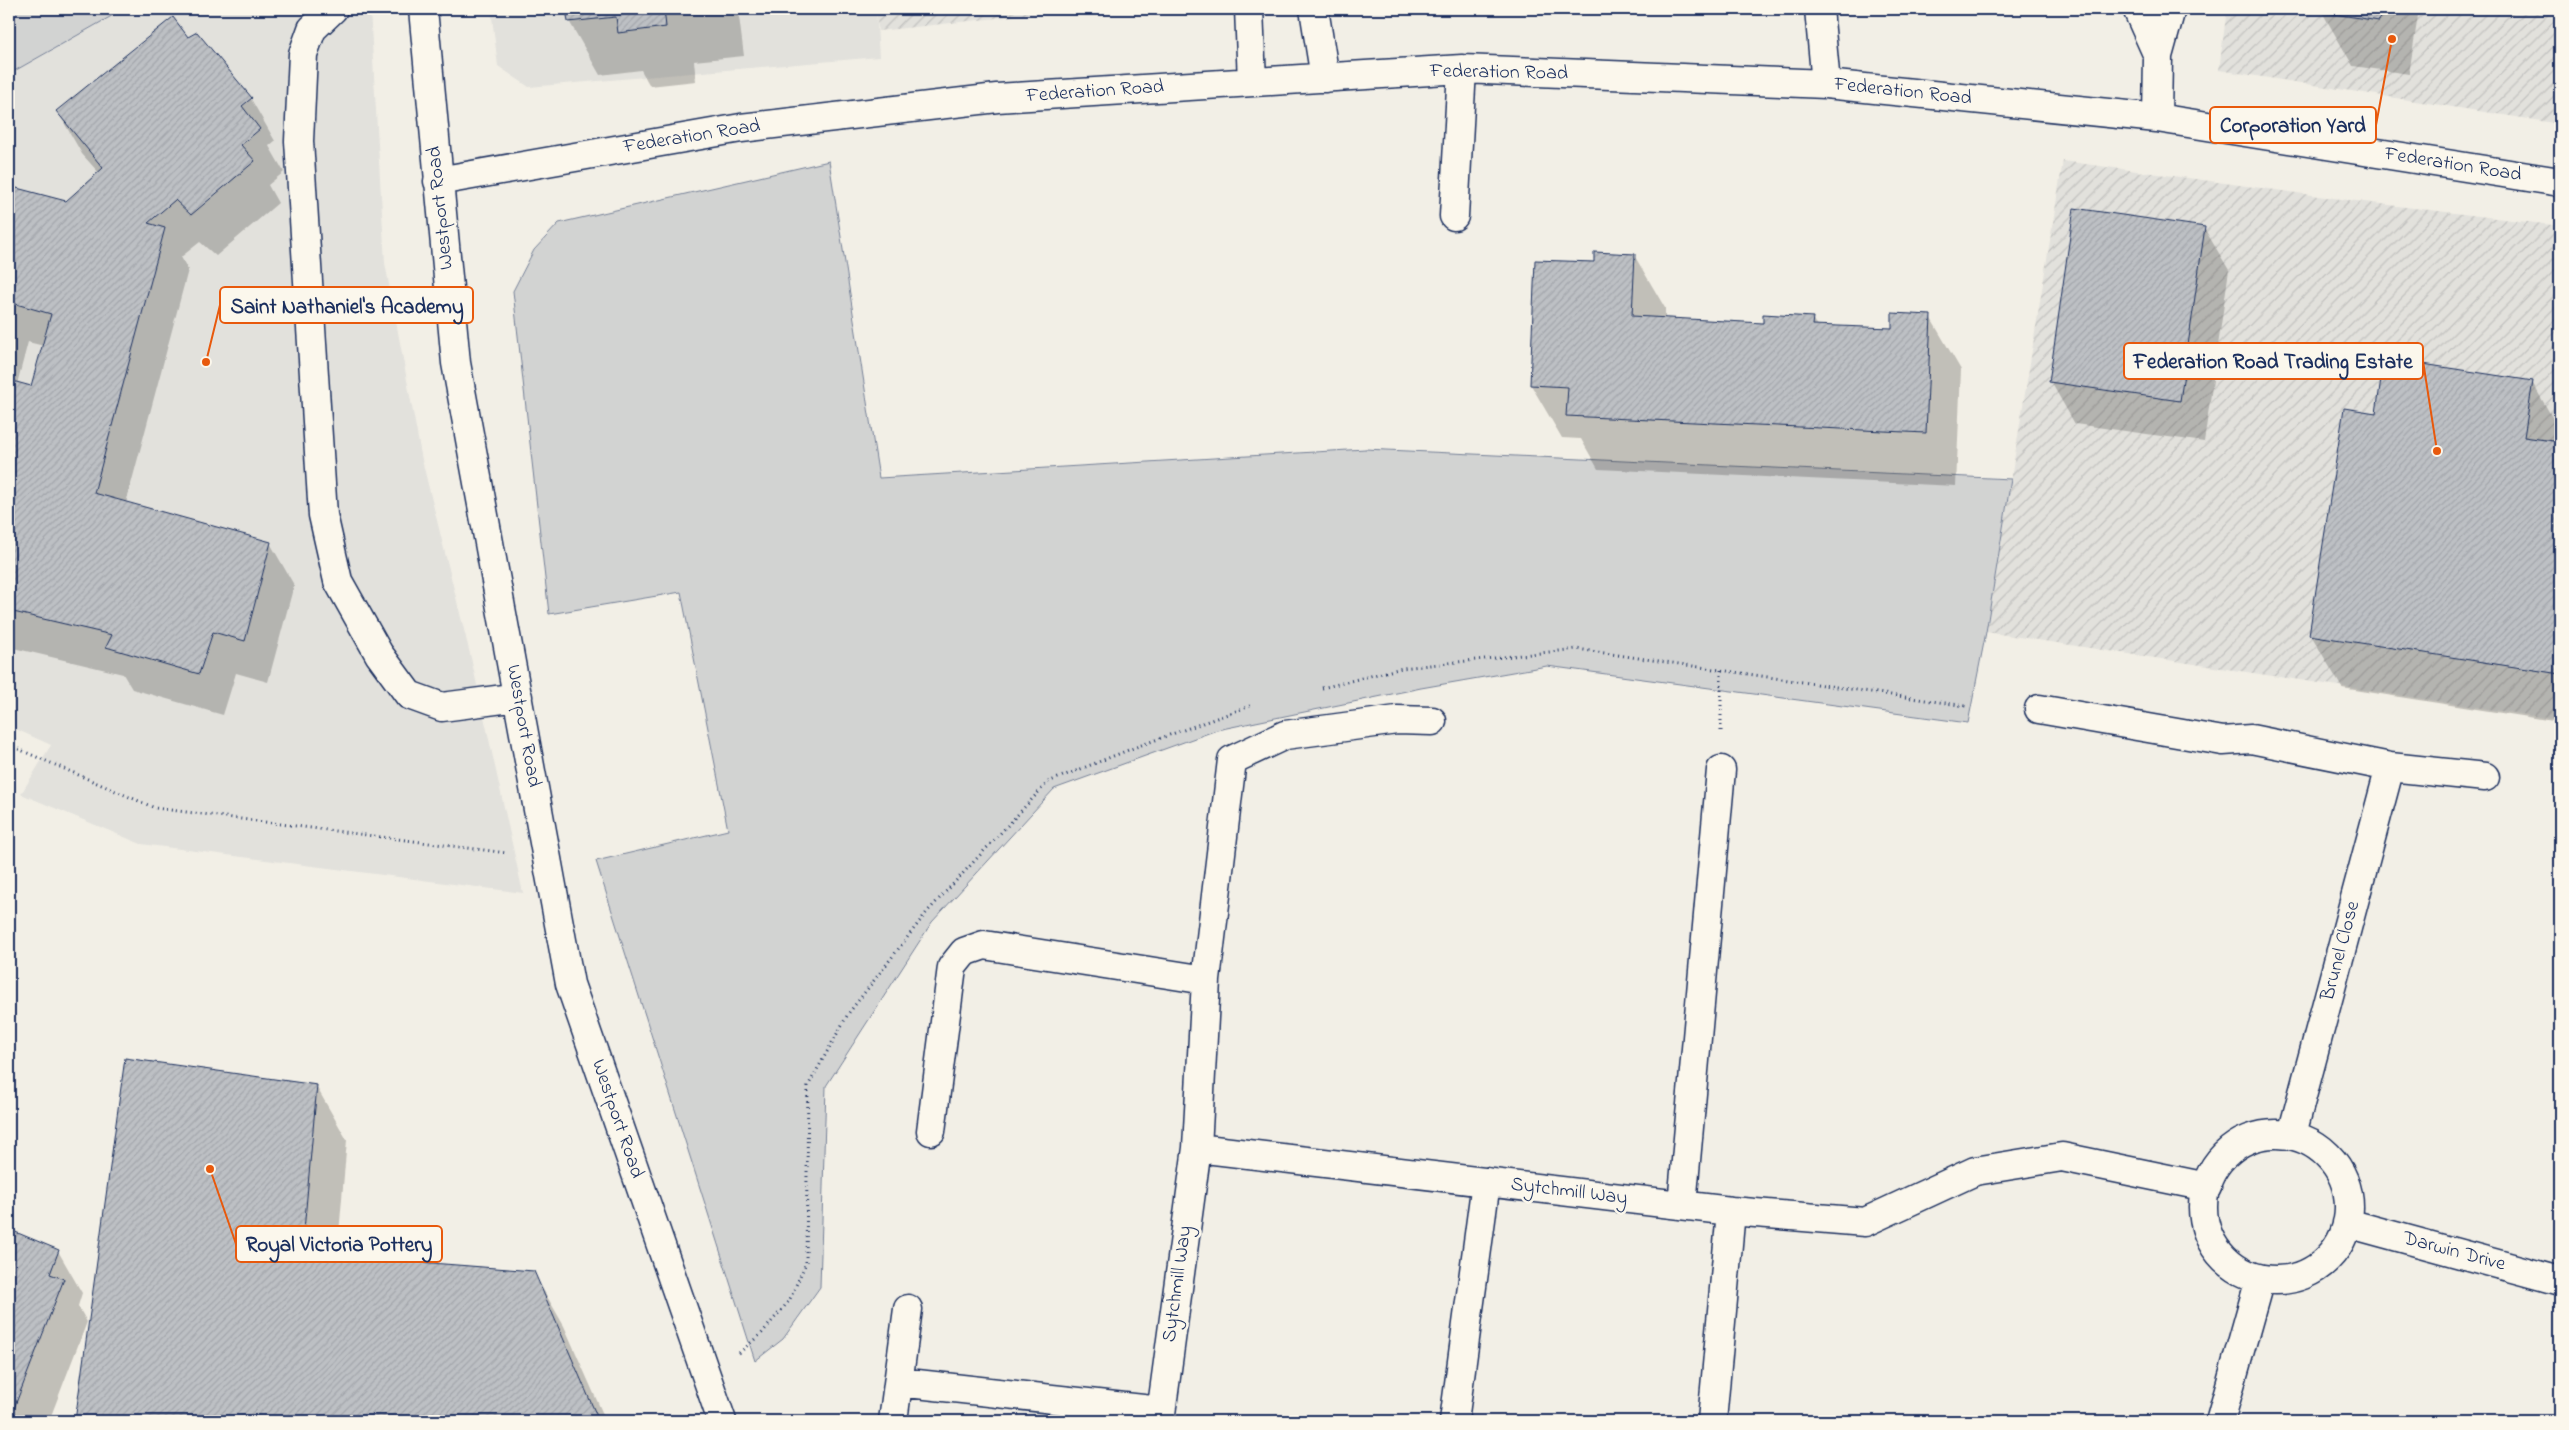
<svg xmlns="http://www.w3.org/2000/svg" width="2569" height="1430" font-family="'Indie Flower',sans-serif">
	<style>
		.built { fill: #e2e1dc }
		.industrial { fill: url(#industrial-furrows) }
		.green { fill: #d2d3d2; stroke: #768198 }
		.shadow { fill: #0003; fill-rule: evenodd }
		.building { fill: url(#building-hatch); stroke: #1b2f5e }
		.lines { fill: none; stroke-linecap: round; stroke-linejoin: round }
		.minor-casing { stroke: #1b2f5e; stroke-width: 31 }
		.path { stroke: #1b2f5e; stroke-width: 3; stroke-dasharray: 1 4; stroke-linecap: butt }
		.minor { stroke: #fbf7ec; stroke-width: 28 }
		.labels { text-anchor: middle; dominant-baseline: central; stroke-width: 5; stroke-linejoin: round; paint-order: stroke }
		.street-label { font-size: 20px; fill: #1b2f5e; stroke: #fbf7ec }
		.leader { fill: none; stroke: #e8590c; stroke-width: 2 }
		.callout-dot { fill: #e8590c; stroke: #fbf7ec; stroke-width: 2 }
		.callout { fill: #fbf7ec; stroke: #e8590c; stroke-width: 2 }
		.callout-label { font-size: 21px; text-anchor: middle; font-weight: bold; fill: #1b2f5e }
	</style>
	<defs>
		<pattern id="industrial-furrows" width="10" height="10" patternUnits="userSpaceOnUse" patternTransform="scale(1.25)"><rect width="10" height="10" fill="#e2e1dc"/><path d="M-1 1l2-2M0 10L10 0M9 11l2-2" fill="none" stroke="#c1c1bf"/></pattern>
		<pattern id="building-hatch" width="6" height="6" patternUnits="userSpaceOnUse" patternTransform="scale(1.25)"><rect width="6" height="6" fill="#bdc0c4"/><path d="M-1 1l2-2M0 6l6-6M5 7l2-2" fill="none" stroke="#a2a5ab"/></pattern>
	</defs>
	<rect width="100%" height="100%" fill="#f2efe6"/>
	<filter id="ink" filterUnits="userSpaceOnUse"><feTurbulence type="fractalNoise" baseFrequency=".02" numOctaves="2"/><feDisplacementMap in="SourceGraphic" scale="10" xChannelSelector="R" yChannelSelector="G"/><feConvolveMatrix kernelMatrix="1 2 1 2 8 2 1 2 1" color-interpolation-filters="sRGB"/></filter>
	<g filter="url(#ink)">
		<path class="built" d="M124,9H370L385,263L422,460L471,658L523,893L141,844L21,794L51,745L9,726V74Z
			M491,9H876L879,57L529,87L498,66Z"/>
		<path class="industrial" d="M876,9H1078L878,31Z
			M2227,9H2560V124L2219,70Z
			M2063,161L2348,200L2560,226V720L1986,632Z"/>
		<path class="green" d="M9,9H124L9,74Z
			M829,161L879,478L1365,449L2011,479L1986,632L1968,723L1547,666L1421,688L1217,730L1054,789L932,922L826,1086L820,1287L783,1339L755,1361L596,861L728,830L681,592L549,614L513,291L534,250L559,223Z"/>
		<path class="shadow" d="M568,9H738L744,56L694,61L696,81L650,86L641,70L600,75L569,21Z
			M2323,9H2419L2409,74L2353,66L2322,12Z
			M196,33L251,99L275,141L269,146L284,172L268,185L278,203L216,256L200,242L181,257L188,270L126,503L270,543L294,585L268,682L236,673L223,715L132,689L123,674L9,647V188L66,202L99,173L82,154L58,112ZM28,342L44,346L32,388L17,384Z
			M2204,228L2229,270L2204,442L2075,424L2051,382Z
			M1634,255L1665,308V319L1764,324L1812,318L1817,326L1893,329L1930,317L1961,370L1956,486L1598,469L1581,439L1562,438L1531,385L1595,264Z
			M2532,382L2560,431V722L2342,688L2311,635L2377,415Z
			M126,1060L316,1086L347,1140L337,1257L533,1272L564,1326L606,1421H77Z
			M14,1232L58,1251L82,1293L78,1306L87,1322L49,1421H9V1246Z"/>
		<path class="building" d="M566,9H664L666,27L618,33L616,17L568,22Z
			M2321,9H2381L2379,21L2321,12Z
			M173,17L188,37L197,32L252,98L242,106L260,129L241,145L255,161L191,215L175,200L148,223L165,228L94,493L271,542L245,641L213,632L199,674L106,647L112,635L9,611V482L12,471L9,470V380L31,386L51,314L9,302V186L66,201L103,168L56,111Z
			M2074,208L2205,227L2180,401L2049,382Z
			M1594,252L1635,254L1632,316L1763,323V314L1813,317L1812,325L1892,328V313L1931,315L1926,433L1566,416L1568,387L1530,385L1535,260L1594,262Z
			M2384,358L2533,381L2524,437L2560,442V674L2309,635L2344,408L2376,413Z
			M125,1058L317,1085L302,1253L534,1271L599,1421H75Z
			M13,1231L59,1250L50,1274L64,1279L9,1421V1243Z"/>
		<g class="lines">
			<g class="minor-casing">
				<path id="minor" d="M333,9L312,29L303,54L299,141L323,515L338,581L379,654L409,695L442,707L518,697
					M423,9L456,363L570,984L722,1421
					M1249,9L1252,82
					M1314,9L1325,78
					M1819,9L1826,84
					M2137,9L2158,56L2157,118
					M2158,56L2171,9
					M438,181L741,128L997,98L1462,69L1826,84L2157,118L2560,182
					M1454,216L1462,69
					M2039,709L2223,741L2251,739L2390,767L2485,777
					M931,1131L952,967L964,952L984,945L1206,980
					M2203 1207a73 73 0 1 1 146 0a73 73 0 1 1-146 0Z
					M2292,1134L2390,767
					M1197,1148L1731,1211L1712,1421
					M1682,1205L1721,770
					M1731,1211L1865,1222L1975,1171L2062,1157L2207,1187
					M2347,1223L2560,1281
					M899,1382L1161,1411
					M893,1421L908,1309
					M1160,1421L1197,1148L1206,980L1232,760L1285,735L1397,720L1432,721
					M1454,1421L1486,1182
					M2220,1421L2260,1279"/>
			</g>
			<path class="path" d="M1721,670V732
				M1322,688L1402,668L1577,649L1966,706
				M9,745L155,808L507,853
				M739,1353L762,1333L789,1301L806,1263L808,1086L848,1014L927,912L1048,782L1136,747L1250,706"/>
			<use href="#minor" class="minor"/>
		</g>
	</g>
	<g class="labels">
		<g class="street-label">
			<text transform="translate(1499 73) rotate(1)">Federation Road</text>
			<text transform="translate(1095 92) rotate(-4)">Federation Road</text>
			<text transform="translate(1903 92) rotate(6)">Federation Road</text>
			<text transform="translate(692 137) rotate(-9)">Federation Road</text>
			<text transform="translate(2453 165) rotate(9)">Federation Road</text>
			<text transform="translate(441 208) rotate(-96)">Westport Road</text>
			<text transform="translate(523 726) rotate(80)">Westport Road</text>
			<text transform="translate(2341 951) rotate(-75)">Brunel Close</text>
			<text transform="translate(617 1119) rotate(71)">Westport Road</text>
			<text transform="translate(1569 1192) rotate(7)">Sytchmill Way</text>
			<text transform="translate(2454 1252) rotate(15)">Darwin Drive</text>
			<text transform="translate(1178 1284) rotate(-82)">Sytchmill Way</text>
		</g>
	</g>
	<path class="leader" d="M2392 39L2376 125M206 362L220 305M2437 451L2423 361M210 1169L236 1244"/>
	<g class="callout-dot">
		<circle cx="2392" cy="39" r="5"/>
		<circle cx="206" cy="362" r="5"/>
		<circle cx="2437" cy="451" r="5"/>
		<circle cx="210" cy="1169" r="5"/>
	</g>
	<g class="callout">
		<rect x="2210" y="107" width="166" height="36" rx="5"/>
		<rect x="220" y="287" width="253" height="36" rx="5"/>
		<rect x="2124" y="343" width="299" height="36" rx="5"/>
		<rect x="236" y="1226" width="206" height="36" rx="5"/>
	</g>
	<g class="callout-label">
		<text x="2293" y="132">Corporation Yard</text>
		<text x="347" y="313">Saint Nathaniel's Academy</text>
		<text x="2273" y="368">Federation Road Trading Estate</text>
		<text x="339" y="1251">Royal Victoria Pottery</text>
	</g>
	<rect width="2569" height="1430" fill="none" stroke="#fbf7ec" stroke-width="30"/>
	<rect x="15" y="15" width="2539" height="1400" fill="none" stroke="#1b2f5e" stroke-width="2" filter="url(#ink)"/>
</svg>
